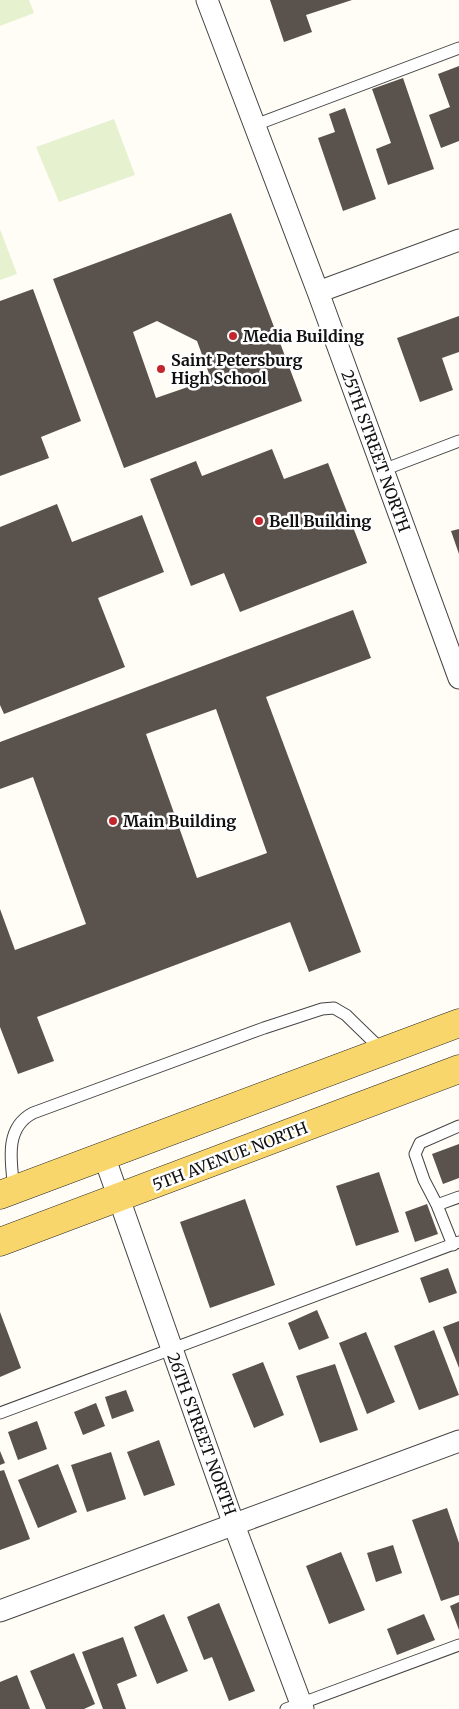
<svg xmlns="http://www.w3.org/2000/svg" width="459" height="1709" font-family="Merriweather,serif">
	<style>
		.pitch { fill: #e6f2cf }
		.building { fill: #5a524d; fill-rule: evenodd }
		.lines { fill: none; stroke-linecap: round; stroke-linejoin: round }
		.lane-casing { stroke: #444; stroke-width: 13 }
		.street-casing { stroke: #444; stroke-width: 23 }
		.primary-casing { stroke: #222; stroke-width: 29 }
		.lane { stroke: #fff; stroke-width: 11 }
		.street { stroke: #fff; stroke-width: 21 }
		.primary { stroke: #f9d66b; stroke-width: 28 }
		.poi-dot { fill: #c4262e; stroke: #fff; stroke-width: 2 }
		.labels { text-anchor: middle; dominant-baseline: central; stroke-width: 5; stroke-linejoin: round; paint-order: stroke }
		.poi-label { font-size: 16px; font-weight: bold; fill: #111; stroke: #fff; text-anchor: start }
		.street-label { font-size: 16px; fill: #111; stroke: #fff }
	</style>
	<rect width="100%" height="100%" fill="#fffdf5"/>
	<path class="pitch" d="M0,0H29L34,13L0,26Z
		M114,119L135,175L59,202L36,147Z
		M0,229L17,274L0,280Z"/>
	<path class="building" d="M270,0H352L306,15L312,32L284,42Z
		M459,66V141L441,148L429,115L450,107L438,74Z
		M403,78L434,169L388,185L376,149L391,143L372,89Z
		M345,108L376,199L343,211L318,138L335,132L329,114Z
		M231,213L302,401L124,468L53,279ZM157,321L197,341L211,379L156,398L133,332Z
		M33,289L81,421L41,437L49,458L0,476V301Z
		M459,316V352L442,358L453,390L420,402L397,338Z
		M272,449L284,479L328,463L367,563L240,612L224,573L191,586L150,479L196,461L202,476Z
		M57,504L72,542L142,515L164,572L98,598L125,667L4,714L0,705V527Z
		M459,529V554L451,531Z
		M353,610L371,658L266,697L361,952L309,972L290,922L37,1017L54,1061L18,1074L0,1027V909L15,950L86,924L33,777L0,789V742ZM216,709L267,853L197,878L146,734Z
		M459,1144V1178L443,1184L432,1154Z
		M379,1172L399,1232L356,1246L336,1186Z
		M245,1199L275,1285L210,1308L180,1222Z
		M427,1204L438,1234L415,1242L405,1212Z
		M448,1268L457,1293L429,1303L420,1278Z
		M317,1310L329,1338L299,1350L288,1323Z
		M0,1312L21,1368L0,1377Z
		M459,1321V1368L443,1327Z
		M434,1330L459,1395L419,1410L394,1346Z
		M366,1332L395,1402L367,1414L339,1343Z
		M263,1362L284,1415L254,1428L232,1374Z
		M335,1364L358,1430L320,1443L296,1376Z
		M126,1390L134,1411L112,1419L105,1397Z
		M96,1403L105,1426L83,1435L74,1412Z
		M37,1421L47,1449L18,1460L8,1432Z
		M159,1440L175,1485L144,1496L127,1452Z
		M0,1451L5,1463L0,1465Z
		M111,1452L126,1499L87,1512L71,1465Z
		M58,1464L77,1512L38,1528L18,1480Z
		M4,1470L30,1539L0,1550V1471Z
		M447,1508L459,1543V1595L441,1601L412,1520Z
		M393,1545L402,1573L376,1582L367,1553Z
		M341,1552L365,1610L329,1624L306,1566Z
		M459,1602V1630L450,1606Z
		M219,1603L255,1691L229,1701L212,1657L204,1660L187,1617Z
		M164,1614L188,1671L157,1684L134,1627Z
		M424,1614L435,1640L397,1655L387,1629Z
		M123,1637L137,1676L117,1684L126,1709H103L82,1652Z
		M74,1653L95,1704L84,1709H46L30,1671Z
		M17,1675L30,1709H0V1682Z"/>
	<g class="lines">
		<g class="lane-casing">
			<path id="lane" d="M255,125L459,48
				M383,470L459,441
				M459,1126L420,1143L415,1154L424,1180L437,1205L459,1197
				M14,1189C11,1162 4,1128 33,1113L264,1028L322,1009L334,1008L346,1015L383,1051
				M437,1205L453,1245
				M0,1413L459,1242
				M286,1709L459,1645"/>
		</g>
		<g class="street-casing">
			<path id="street" d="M207,0L318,292L459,678
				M318,292L459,240
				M104,1156L234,1525L303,1709
				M0,1611L459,1441"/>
		</g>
		<g class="primary-casing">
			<path id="primary" d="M0,1195L459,1023
				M0,1242L459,1069"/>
		</g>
		<use href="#lane" class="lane"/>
		<use href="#street" class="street"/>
		<use href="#primary" class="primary"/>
	</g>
	<g class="poi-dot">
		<circle cx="233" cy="336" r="5"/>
		<circle cx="161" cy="369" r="5"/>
		<circle cx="259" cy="521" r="5"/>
		<circle cx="113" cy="821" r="5"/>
	</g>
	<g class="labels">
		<g class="poi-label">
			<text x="243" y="336">Media Building</text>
			<text x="171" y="360">Saint Petersburg<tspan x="171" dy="18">High School</tspan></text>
			<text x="269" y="521">Bell Building</text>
			<text x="123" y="821">Main Building</text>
		</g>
		<g class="street-label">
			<text transform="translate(376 451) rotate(70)">25TH STREET NORTH</text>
			<text transform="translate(230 1156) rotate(-21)">5TH AVENUE NORTH</text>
			<text transform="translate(202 1434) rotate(70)">26TH STREET NORTH</text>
		</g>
	</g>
</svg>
